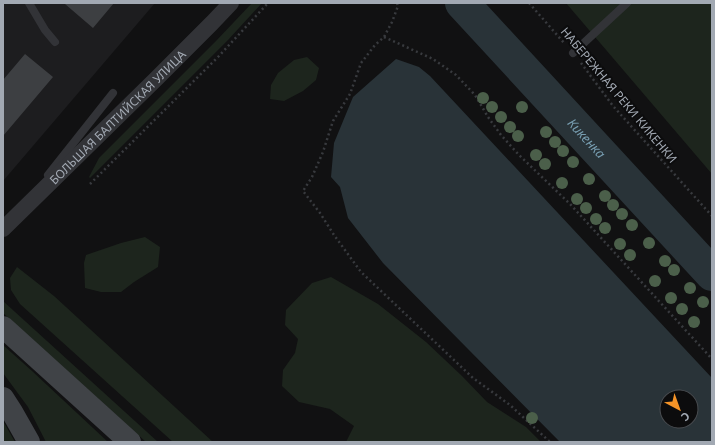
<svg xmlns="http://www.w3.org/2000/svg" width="715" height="445" font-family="'Noto Sans',sans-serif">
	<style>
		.built { fill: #1d1d1f }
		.green { fill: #1d251d }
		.water { fill: #293338; fill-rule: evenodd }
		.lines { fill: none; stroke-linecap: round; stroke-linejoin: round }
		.river { stroke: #293338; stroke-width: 34 }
		.building { fill: #3d3f42 }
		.path { stroke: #383a3e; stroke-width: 2.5; stroke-dasharray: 2 3; stroke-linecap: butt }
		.lane { stroke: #323337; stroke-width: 8 }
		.street { stroke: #323337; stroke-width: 16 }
		.secondary { stroke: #404347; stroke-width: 22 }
		.tree { fill: #4b5f4a }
		.labels { text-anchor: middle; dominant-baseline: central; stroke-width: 4; stroke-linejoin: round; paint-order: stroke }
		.street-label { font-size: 12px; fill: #a2a9b3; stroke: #0c0c0d }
		.water-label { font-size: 13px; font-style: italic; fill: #779db0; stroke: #0c0c0d }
	</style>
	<rect width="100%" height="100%" fill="#111112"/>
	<path class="built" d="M3,3H155L3,181Z"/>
	<path class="green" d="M252,3H262L228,40L90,178L89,177L99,158L216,41Z
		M566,3H712V174Z
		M307,57L319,68L316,80L303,91L284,101L270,99L271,85L278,73L294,60Z
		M145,237L160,247L158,267L134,282L121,292H101L85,288L84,263L86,255L121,243Z
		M17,267L54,296L213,442H173L20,304L11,290L10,278Z
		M331,277L378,304L426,342L462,376L487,402L526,427L541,442H346L354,426L330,409L299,402L282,386L283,370L295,353L298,339L285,325L286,310L312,283Z
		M3,301L158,442H146L3,313Z
		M3,345L32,371L108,442H46L28,407L3,373Z
		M3,421L15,442H3Z"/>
	<path class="water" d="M396,59L419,67L430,76L712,378V442H560L383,263L348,218L340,187L331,177L334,143L353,97ZM667,397H691V421H667Z"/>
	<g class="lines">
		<path class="river" id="s1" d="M462,3L712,274"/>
	</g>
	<path class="building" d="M66,3H114L93,28L65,4Z
		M25,54L53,77L3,136V80Z"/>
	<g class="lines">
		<path class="path" d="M397,3L398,6L392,22L384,37L375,45L361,63L350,94L333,121L323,152L312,177L303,191L320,213L334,235L361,272L473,378L510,405L550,442
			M529,3L565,44
			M384,37L433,59L456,75L475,95L488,117L501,135L519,155L570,204L712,359
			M581,63L613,106L712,216
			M90,184L218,57L268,3"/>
		<path class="lane" d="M29,3L45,30L55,42
			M573,53L627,3
			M48,175L113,93"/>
		<path class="street" id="s2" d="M3,229L157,78L212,23L231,3"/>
		<path class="secondary" d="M3,327L130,442
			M3,398L12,412L29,442"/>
	</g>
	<g class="tree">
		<circle cx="483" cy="98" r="6"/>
		<circle cx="492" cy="107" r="6"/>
		<circle cx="522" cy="107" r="6"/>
		<circle cx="501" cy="117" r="6"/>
		<circle cx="510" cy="127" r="6"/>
		<circle cx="546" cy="132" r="6"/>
		<circle cx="518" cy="136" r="6"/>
		<circle cx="555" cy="142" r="6"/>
		<circle cx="563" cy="151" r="6"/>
		<circle cx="536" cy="155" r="6"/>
		<circle cx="573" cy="162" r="6"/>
		<circle cx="545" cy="164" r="6"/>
		<circle cx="589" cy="179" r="6"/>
		<circle cx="562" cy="183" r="6"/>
		<circle cx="605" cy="196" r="6"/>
		<circle cx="577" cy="199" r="6"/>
		<circle cx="613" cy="205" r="6"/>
		<circle cx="586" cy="208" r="6"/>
		<circle cx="622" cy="214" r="6"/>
		<circle cx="596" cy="219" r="6"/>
		<circle cx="632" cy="225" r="6"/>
		<circle cx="605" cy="228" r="6"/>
		<circle cx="649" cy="243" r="6"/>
		<circle cx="620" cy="244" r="6"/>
		<circle cx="630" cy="255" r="6"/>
		<circle cx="665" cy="261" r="6"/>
		<circle cx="674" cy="270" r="6"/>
		<circle cx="655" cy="281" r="6"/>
		<circle cx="690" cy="288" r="6"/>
		<circle cx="671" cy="298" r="6"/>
		<circle cx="703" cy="302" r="6"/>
		<circle cx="682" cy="309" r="6"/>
		<circle cx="694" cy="322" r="6"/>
		<circle cx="532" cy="418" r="6"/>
	</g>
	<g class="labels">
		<g class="street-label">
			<text transform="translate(619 95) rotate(50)">НАБЕРЕЖНАЯ РЕКИ КИКЕНКИ</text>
			<text stroke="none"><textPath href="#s2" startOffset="160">БОЛЬШАЯ БАЛТИЙСКАЯ УЛИЦА</textPath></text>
		</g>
		<g class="water-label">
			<text stroke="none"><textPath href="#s1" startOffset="184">Кикенка</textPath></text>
		</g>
	</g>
	<rect width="715" height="445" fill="none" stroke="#a2a9b3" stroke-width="8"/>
	<g transform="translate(679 409) rotate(139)"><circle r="19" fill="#0c0c0d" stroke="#484b4f"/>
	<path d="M0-3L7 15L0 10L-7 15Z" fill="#f49327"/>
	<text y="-6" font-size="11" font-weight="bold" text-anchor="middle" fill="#a2a9b3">С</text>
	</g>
</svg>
